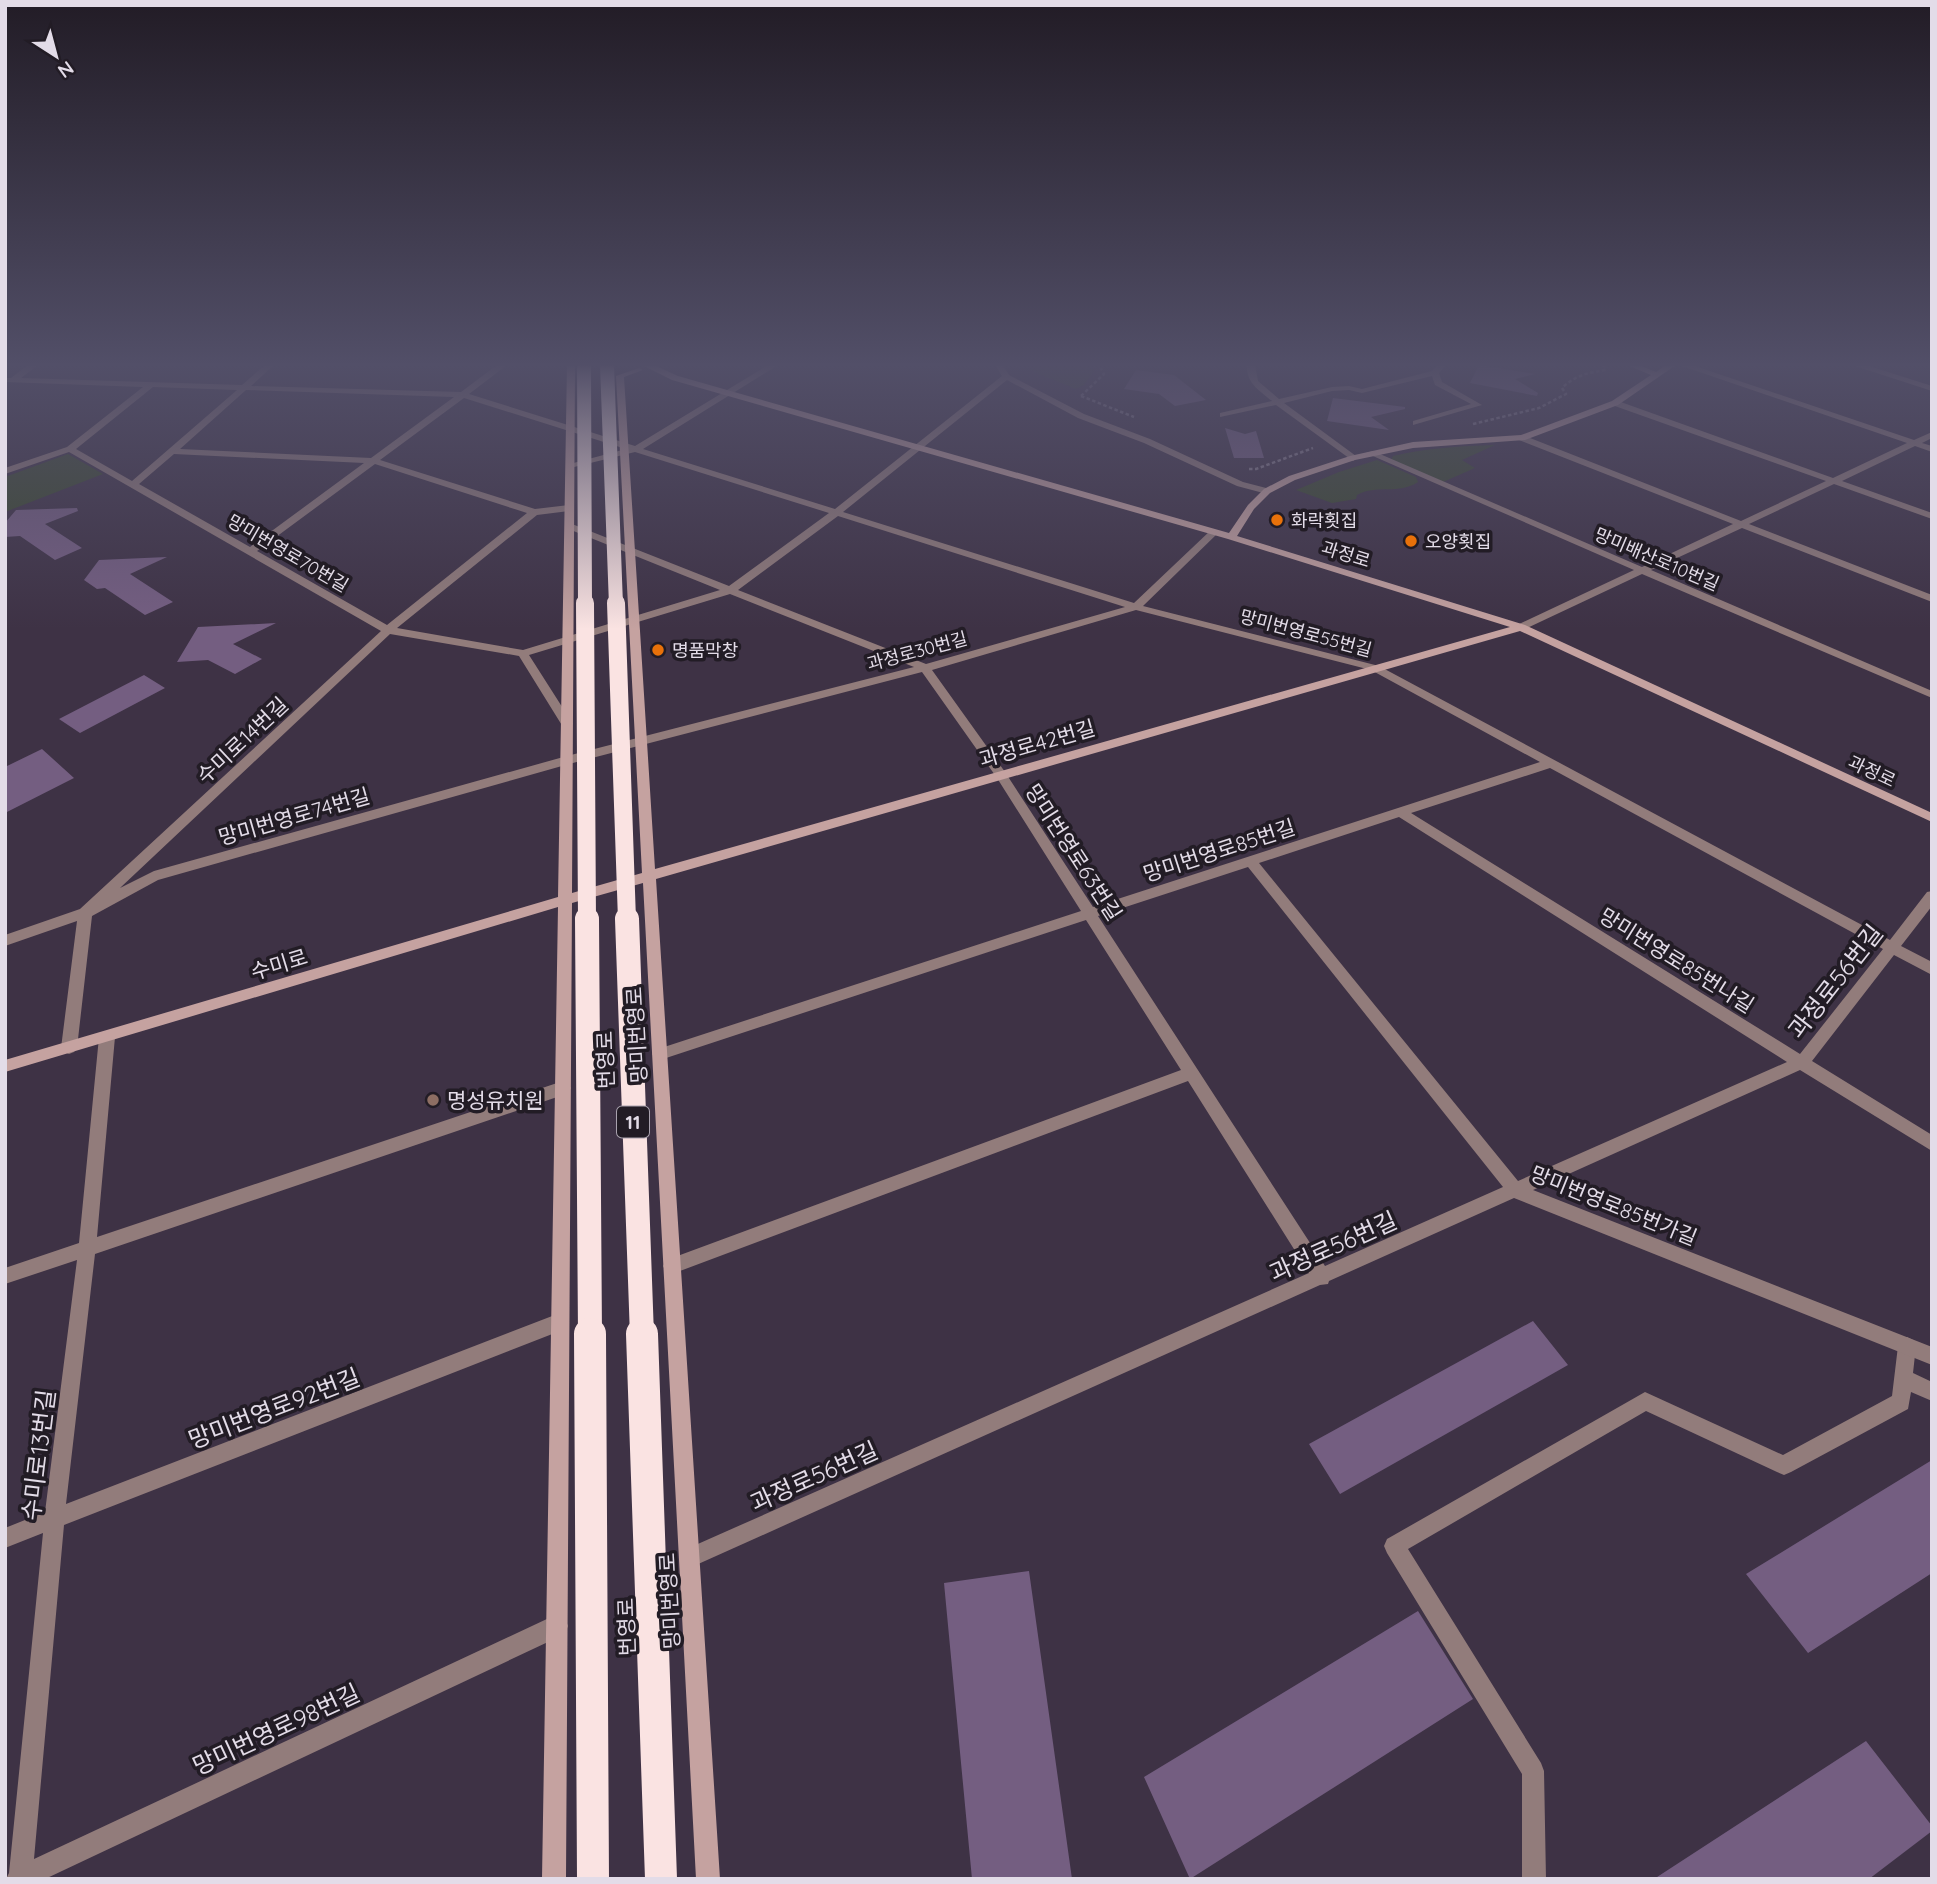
<svg xmlns="http://www.w3.org/2000/svg" width="1937" height="1884" font-family="Quicksand,'Noto Sans KR',sans-serif">
	<style>
		.green { fill: #3b482e }
		.building { fill: #745e81 }
		.lines { fill: none; stroke-linecap: round; stroke-linejoin: round }
		.path { stroke: #857b8b; stroke-width: 2.5; stroke-dasharray: 3.5 2.5; stroke-linecap: butt }
		.lane { fill: #927c7b; fill-rule: evenodd }
		.street { fill: #927c7b; fill-rule: evenodd }
		.secondary { fill: #c5a2a0; fill-rule: evenodd }
		.highway-bridge-far3 { stroke: #fae3e2; stroke-width: 14 }
		.highway-bridge-far2 { stroke: #fae3e2; stroke-width: 18 }
		.highway-bridge-far1 { stroke: #fae3e2; stroke-width: 24 }
		.highway-bridge { stroke: #fae3e2; stroke-width: 32 }
		.food-dot { fill: #e8710a; stroke: #221c25; stroke-width: 2.5 }
		.education-dot { fill: #8d6e63; stroke: #221c25; stroke-width: 2.5 }
		.labels { text-anchor: middle; dominant-baseline: central; stroke-width: 7; stroke-linejoin: round; paint-order: stroke }
		.far-poi-label { font-size: 18px; fill: #e3dce8; stroke: #221c25; text-anchor: start }
		.far-street-label { font-size: 18px; fill: #e3dce8; stroke: #221c25 }
		.shield { fill: #221c25; stroke: #a9a2ae; stroke-width: 2 }
		.shield-label { font-size: 19px; font-weight: bold; fill: #e3dce8 }
		.street-label { font-size: 21px; fill: #e3dce8; stroke: #221c25 }
		.poi-label { font-size: 21px; fill: #e3dce8; stroke: #221c25; text-anchor: start }
		.near-street-label { font-size: 24px; fill: #e3dce8; stroke: #221c25 }
	</style>
	<rect width="100%" height="100%" fill="#3e3245"/>
	<path class="green" d="M1089,365L1094,371L1084,385L1076,389L1032,371L1029,365Z
		M1495,445L1462,460L1475,468L1443,482L1391,460L1393,456C1427,448 1460,446 1495,445Z
		M68,454L103,474L5,512V477Z
		M1377,460L1416,477L1418,482C1399,495 1376,484 1357,495L1356,499L1332,503L1296,490L1339,472Z"/>
	<path class="building" d="M1479,365L1535,374L1515,379L1538,393L1537,396L1470,383Z
		M1136,370L1174,375L1206,400L1175,406L1159,394L1124,389Z
		M1333,398L1405,407V409L1371,417L1389,430L1327,421Z
		M1225,428L1245,434L1256,431L1264,458H1234Z
		M77,508L78,511L45,524L82,548L55,560L20,536L5,537V523L16,510Z
		M167,557L130,574L173,602L145,615L105,588L97,589L84,580L99,560Z
		M276,623L233,644L262,659L235,674L208,660L177,662L198,627Z
		M144,675L165,688L80,733L59,719Z
		M42,749L74,778L5,813V767Z
		M1533,1321L1568,1365L1340,1494L1309,1444Z
		M1932,1460V1573L1808,1653L1746,1574Z
		M1029,1571L1072,1879H972L944,1583Z
		M1418,1611L1473,1699L1190,1879L1144,1777Z
		M1866,1741L1932,1826V1831L1869,1879H1654Z"/>
	<g class="lines">
		<path class="path" d="M1081,396L1134,417
			M1081,396L1104,374L1099,365
			M1473,424L1539,408L1566,394L1562,388C1574,376 1589,372 1606,370L1604,365
			M1249,469H1256L1313,448"/>
		<path class="lane" d="M1247,365H1255L1258,381L1279,399L1332,387L1349,386L1362,389L1432,371L1437,365H1446L1439,373L1442,382L1482,405L1413,425V421L1471,404L1435,385L1432,376L1362,393L1349,390L1332,391L1284,403L1356,456L1357,458L1353,461L1276,405L1220,417V413L1272,401C1259,390 1246,383 1247,365Z
			M1907,1337L1913,1340L1916,1346L1913,1373L1932,1382V1401L1911,1392L1908,1409L1791,1472L1784,1475L1777,1472L1646,1411L1408,1549L1541,1763L1544,1771L1546,1879H1522V1774L1387,1553L1384,1546L1387,1539L1645,1392L1783,1455L1892,1396L1898,1346L1901,1340Z"/>
		<path class="street" d="M28,365H38L21,378L242,385L265,365H274L251,386L461,392L497,365H507L469,394L635,446L768,365H778L643,449L835,509L1002,376L995,365H1003L1009,375L1084,414L1150,439L1243,482L1270,489L1272,491L1267,494L1237,486L1144,443L1078,418L1007,380L843,512L1134,603L1211,530H1217V534L1143,606L1379,666L1890,940L1927,892L1932,891V906L1901,946L1932,962V975L1894,955L1812,1061L1932,1135V1151L1800,1070L1533,1190L1932,1347V1365L1514,1198L1329,1281L1328,1284L1320,1285L696,1565L689,1568L682,1565L679,1558L682,1551L1309,1273L1188,1081L672,1274L666,1272L663,1266L666,1260L672,1258L1181,1070L1086,920L660,1060L655,1058L652,1054L655,1050L1081,911L997,778L922,672L569,764L158,880L92,916L77,1048L74,1052L69,1054L64,1052L61,1048L77,921L5,946V935L80,909L381,631L69,452L5,474V468L67,447L143,387L5,382V378H11ZM153,387L237,390L132,481L76,449ZM246,390L454,397L371,458L180,449ZM464,398L626,449L566,465V469L635,452L829,513L729,586L572,524H566V528L720,590L523,650L397,628L537,515L569,511L574,508L569,505L535,509L380,460ZM174,454L364,463L250,547L139,484ZM375,464L527,513L387,625L257,551ZM838,516L1125,607L926,664L738,590ZM730,594L914,667L567,756L154,871L120,888L390,634L519,656L563,727L567,728L573,724L529,655ZM1136,610L1371,670L1540,762L1093,907L1005,772L932,670ZM1550,768L1883,949L1800,1054L1411,813ZM1399,817L1787,1062L1518,1181L1259,863ZM1248,867L1503,1187L1325,1266L1098,916Z
			M1679,365H1692L1914,440L1932,432V438L1922,443L1932,446V452L1915,446L1842,481L1932,513V519L1834,484L1749,524L1932,595V602L1742,528L1651,570L1932,691V698L1642,574L1525,629H1517V625L1634,570L1366,453L1373,451L1642,567L1733,524L1519,440V436H1525L1741,521L1826,481L1612,405V401H1618L1833,478L1907,443Z
			M1852,365H1866L1932,386V391Z
			M107,1031L112,1033L115,1037L97,1237L563,1081L568,1083L571,1088L568,1093L563,1095L95,1254L66,1504L560,1313L566,1316L569,1322L566,1328L560,1331L64,1525L34,1859L549,1618L557,1615L565,1618L568,1626L565,1634L45,1879H6L9,1873L43,1533L5,1548V1528L45,1512L77,1260L5,1284V1268L79,1243L99,1037L102,1033Z"/>
		<path class="secondary" d="M567,365H575L572,893L642,873L616,376L639,368L643,370L624,377L655,869L1510,627L1228,539L672,380L642,365H654L678,376L1229,533L1248,505L1264,489L1289,476L1350,456L1413,442L1521,435L1612,401L1651,375L1627,365H1639L1656,372L1666,365H1676L1618,405L1525,440L1413,448L1355,460L1295,480L1270,493L1254,509L1237,536L1525,625L1932,813V822L1520,631L656,879L720,1879H696L643,883L572,903L566,1879H542L558,907L5,1072V1060L558,897Z"/>
		<path class="highway-bridge-far3" d="M584,365L585,605
			M607,365L616,605"/>
		<path class="highway-bridge-far2" d="M585,603L587,920
			M616,603L627,920"/>
		<path class="highway-bridge-far1" d="M587,919L590,1336
			M627,919L642,1336"/>
		<path class="highway-bridge" d="M590,1334L593,1879
			M642,1334L661,1879"/>
	</g>
	<linearGradient id="sky" x2="0" y2="1"><stop stop-color="#221c26"/><stop offset="0.58" stop-color="#524f68"/><stop offset="1" stop-color="#524f68" stop-opacity="0"/></linearGradient>
	<rect width="1937" height="629" fill="url(#sky)"/>
	<g class="food-dot">
		<circle cx="1277" cy="520" r="7"/>
		<circle cx="1411" cy="541" r="7"/>
		<circle cx="658" cy="650" r="7"/>
	</g>
	<circle class="education-dot" cx="433" cy="1100" r="7"/>
	<g class="labels">
		<g class="far-poi-label">
			<text x="1291" y="520">화락횟집</text>
			<text x="1425" y="541">오양횟집</text>
			<text x="672" y="650">명품막창</text>
		</g>
		<g class="far-street-label">
			<text transform="translate(288 553) rotate(30)">망미번영로70번길</text>
			<text transform="translate(1346 554) rotate(17)">과정로</text>
			<text transform="translate(1657 559) rotate(23)">망미배산로10번길</text>
			<text transform="translate(1306 633) rotate(15)">망미번영로55번길</text>
			<text transform="translate(917 651) rotate(-15)">과정로30번길</text>
			<text transform="translate(1872 771) rotate(25)">과정로</text>
		</g>
		<rect class="shield" x="617" y="1106.5" width="32" height="31" rx="5"/>
		<g class="shield-label">
			<text x="633" y="1122">11</text>
		</g>
		<g class="street-label">
			<text transform="translate(242 740) rotate(-43)">수미로14번길</text>
			<text transform="translate(1037 743) rotate(-16)">과정로42번길</text>
			<text transform="translate(294 816) rotate(-16)">망미번영로74번길</text>
			<text transform="translate(1219 850) rotate(-18)">망미번영로85번길</text>
			<text transform="translate(1074 852) rotate(57)">망미번영로63번길</text>
			<text transform="translate(1677 960) rotate(32)">망미번영로85번나길</text>
			<text transform="translate(279 964) rotate(-17)">수미로</text>
			<text transform="translate(636 1035) rotate(-93)">망미번영로</text>
			<text transform="translate(605 1060) rotate(-92)">번영로</text>
			<text transform="translate(1614 1205) rotate(22)">망미번영로85번가길</text>
			<text transform="translate(669 1601) rotate(-93)">망미번영로</text>
			<text transform="translate(626 1627) rotate(-92)">번영로</text>
		</g>
		<g class="poi-label">
			<text x="447" y="1100">명성유치원</text>
		</g>
		<g class="near-street-label">
			<text transform="translate(1835 981) rotate(-52)">과정로56번길</text>
			<text transform="translate(1333 1246) rotate(-24)">과정로56번길</text>
			<text transform="translate(274 1408) rotate(-21)">망미번영로92번길</text>
			<text transform="translate(38 1455) rotate(-83)">수미로13번길</text>
			<text transform="translate(814 1476) rotate(-24)">과정로56번길</text>
			<text transform="translate(276 1729) rotate(-25)">망미번영로98번길</text>
		</g>
	</g>
	<rect width="1937" height="1884" fill="none" stroke="#e3dce8" stroke-width="14"/>
	<g transform="translate(56 56) rotate(144)" stroke="#221c25" stroke-width="5" paint-order="stroke">
	<path d="M0-5L12 26L0 18L-12 26Z" fill="#e3dce8"/>
	<text y="-10" font-size="19" font-weight="bold" text-anchor="middle" fill="#e3dce8">N</text>
	</g>
</svg>
